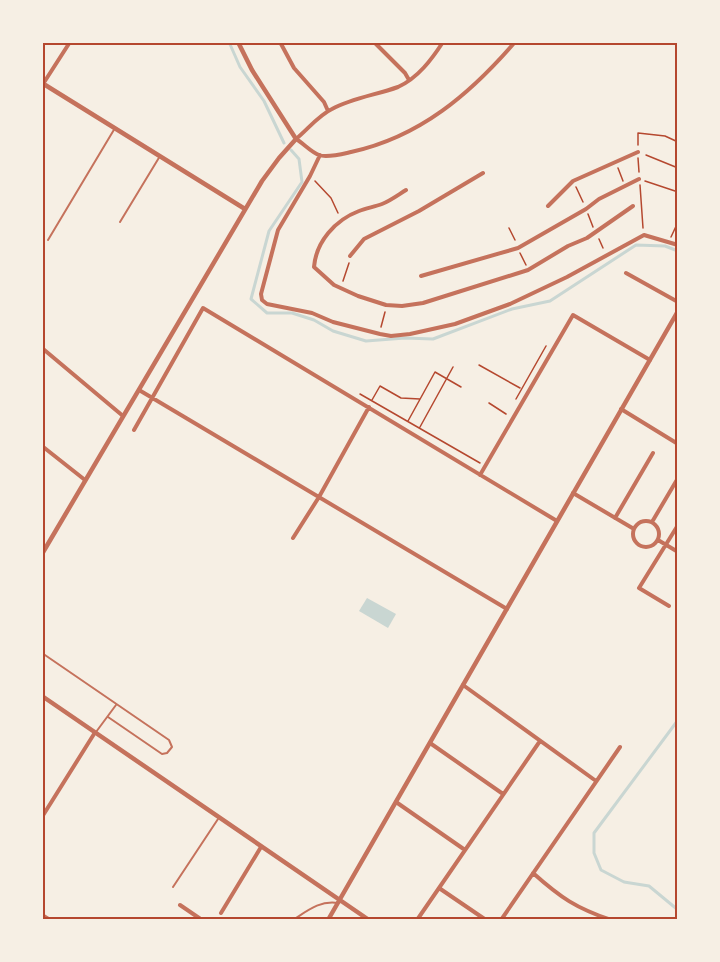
<svg xmlns="http://www.w3.org/2000/svg" width="720" height="962" font-family="Overpass,sans-serif">
	<style>
		.water { fill: #c9d6d2 }
		.lines { fill: none; stroke-linecap: round; stroke-linejoin: round }
		.stream { stroke: #c9d6d2; stroke-width: 3 }
		.path { stroke: #b5482f; stroke-width: 1.5 }
		.service { stroke: #c5725c; stroke-width: 2 }
		.minor { stroke: #c5725c; stroke-width: 4 }
		.tertiary { stroke: #c5725c; stroke-width: 4.5 }
		.neatline { fill: none; stroke: #b5482f; stroke-width: 2 }
	</style>
	<rect width="100%" height="100%" fill="#f6efe4"/>
	<path class="water" d="M367,598L396,614L388,628L359,611Z"/>
	<g class="lines">
		<path class="stream" d="M229,42L240,67L264,101L284,143
			M291,150L299,159L302,182L269,231L251,299L267,313H292L314,320L333,331L366,341L405,338L433,339L512,309L550,301L636,245L665,246L678,251
			M678,720L594,833V853L601,870L624,882L649,886L678,910"/>
		<path class="path" d="M638,145V133L665,136L678,142
			M646,155L678,168
			M638,158L639,172
			M618,168L623,181
			M315,181L331,198L338,213
			M645,181L678,192
			M640,185L643,228
			M576,187L583,202
			M588,214L593,227
			M509,228L515,240
			M671,237L678,222
			M599,239L603,248
			M520,253L526,265
			M343,281L349,263
			M381,327L385,312
			M479,365L520,388
			M360,394L480,463
			M516,399L546,346
			M372,400L380,386L401,398L420,399
			M489,403L506,414
			M408,421L435,372L461,387
			M420,427L453,367"/>
		<path class="service" d="M120,222L160,156
			M48,240L115,128
			M42,653L169,740L172,747L167,753L162,754L108,717
			M96,732L116,705
			M173,887L218,819
			M293,920C307,911 320,900 338,903"/>
		<path class="minor" d="M280,42L294,68L324,102L328,111
			M374,42L405,73L409,80
			M443,42C432,59 418,78 398,87C376,95 352,98 332,109C319,115 308,129 296,139C303,143 311,152 319,155C327,158 342,154 351,152C420,137 470,94 515,42
			M43,84L70,42
			M320,155L310,176L278,230L261,294L262,300L267,304L312,313L333,322L380,334L391,336L410,334L455,324L510,304L567,277L644,235L678,245
			M406,190C398,195 390,201 382,204C374,207 366,208 359,211C335,220 316,242 314,267L334,285L358,296L386,305L402,306L423,303L528,270L568,246L587,238L633,206
			M548,206L573,181L638,152
			M350,256L364,239L419,211L483,173
			M626,273L678,302
			M421,276L518,248L586,209L599,199L639,179
			M42,348L123,416
			M139,390L507,609
			M621,409L678,444
			M134,430L203,308L557,521
			M42,446L85,480
			M480,475L573,315L650,360
			M573,493L634,529
			M615,518L653,453
			M633 534a13 13 0 1 1 26 0a13 13 0 1 1-26 0Z
			M652,522L678,478
			M293,538L319,497L369,407
			M658,540L678,552
			M669,606L639,588L678,525
			M463,685L596,781
			M430,743L503,794
			M396,802L465,850
			M42,817L94,734
			M533,873C561,898 576,908 611,920
			M439,888L486,920
			M180,905L202,920
			M221,913L261,847
			M42,915L50,920
			M417,920L540,741
			M501,920L620,747"/>
		<path class="tertiary" d="M42,83L245,209
			M42,554L262,181L279,158L296,139L252,70L238,42
			M42,696L369,920
			M328,920L678,311"/>
	</g>
	<rect width="720" height="962" fill="none" stroke="#f6efe4" stroke-width="87"/>
	<rect x="44" y="44" width="632" height="874" class="neatline"/>
</svg>
